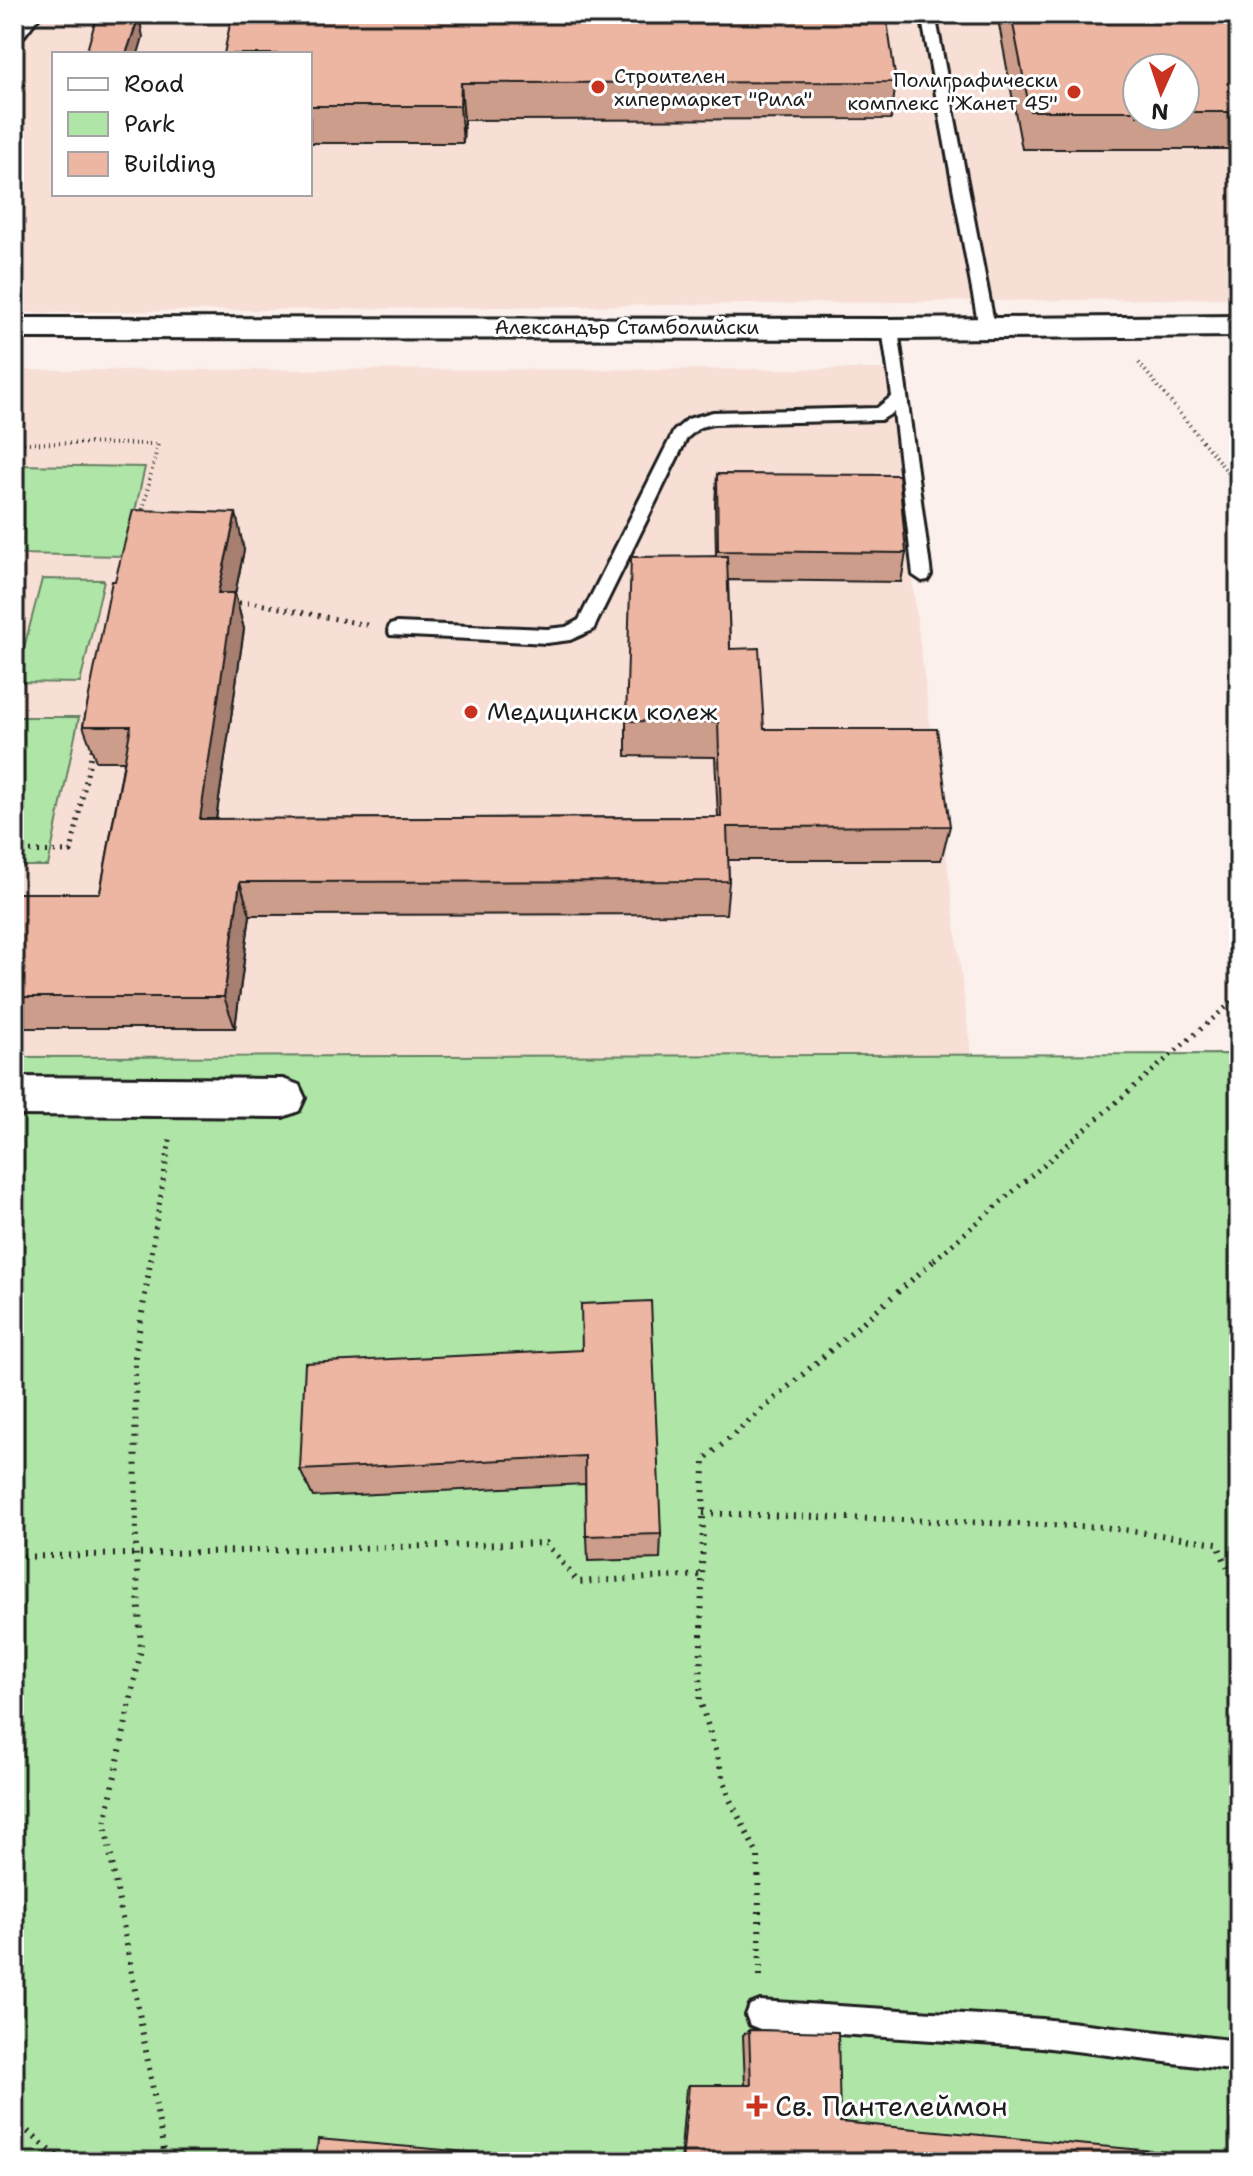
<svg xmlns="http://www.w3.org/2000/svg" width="1253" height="2176" font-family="'Shantell Sans',sans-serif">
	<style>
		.built { fill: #f7dfd6; fill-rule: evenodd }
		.green { fill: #afe5a7; stroke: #668062; stroke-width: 2 }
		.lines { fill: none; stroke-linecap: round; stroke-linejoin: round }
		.service-casing { stroke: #1c1c1c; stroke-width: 6 }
		.minor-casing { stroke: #1c1c1c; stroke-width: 6 }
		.tertiary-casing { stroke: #1c1c1c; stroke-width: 6 }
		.path-far2 { stroke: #1c1c1c; stroke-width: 4; stroke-dasharray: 1 4; stroke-linecap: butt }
		.path-far1 { stroke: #1c1c1c; stroke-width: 5; stroke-dasharray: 2 6; stroke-linecap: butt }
		.path { stroke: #1c1c1c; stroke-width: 6; stroke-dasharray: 2 7; stroke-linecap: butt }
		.service { fill: #fff; fill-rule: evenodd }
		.minor { fill: #fff; fill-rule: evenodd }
		.tertiary { fill: #fff; fill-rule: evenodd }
		.wall { fill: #cc9d8b; stroke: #1c1c1c; stroke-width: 2; fill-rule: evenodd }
		.shaded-wall { fill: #a67f71; stroke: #1c1c1c; stroke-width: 2 }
		.building { fill: #edb6a2; stroke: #1c1c1c; stroke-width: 2 }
		.poi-dot { fill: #c8321e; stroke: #fff; stroke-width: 3 }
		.labels { text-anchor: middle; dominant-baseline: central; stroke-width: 6; stroke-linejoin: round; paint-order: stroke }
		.far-poi-label { font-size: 20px; fill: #1c1c1c; stroke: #fff; text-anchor: start }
		.far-street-label { font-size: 20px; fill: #1c1c1c; stroke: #fff }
		.poi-label { font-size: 24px; fill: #1c1c1c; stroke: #fff; text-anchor: start }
		.near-poi-label { font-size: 28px; fill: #1c1c1c; stroke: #fff; text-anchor: start }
	</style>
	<rect width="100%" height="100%" fill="#fbf0ec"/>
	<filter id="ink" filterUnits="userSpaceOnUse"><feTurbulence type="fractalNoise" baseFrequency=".0125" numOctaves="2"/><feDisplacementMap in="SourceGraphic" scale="16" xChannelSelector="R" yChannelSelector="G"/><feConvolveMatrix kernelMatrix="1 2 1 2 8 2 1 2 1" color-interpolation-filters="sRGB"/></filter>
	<g filter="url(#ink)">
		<path class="built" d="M14,14H1239V298L14,313ZM54,54H310V194H54ZM1137,68H1185V116H1137Z
			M886,369L971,1054L14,1057V370Z"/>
		<path class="green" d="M14,465L145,467L125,556L14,554Z
			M42,579L104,580L80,683L15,682Z
			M14,717H79L48,866H14Z
			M1239,1054V2162H14V1057Z"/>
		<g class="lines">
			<g class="service-casing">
				<path id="service" d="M921,14H935L995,328L987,333L979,328Z
					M890,324L898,329L931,575L928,580L922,581L913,575L894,412L881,420L713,424L700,427L687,438L593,630L570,640L547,643L390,635L388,630L390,625L397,623L547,629L566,627L579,620L674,431L688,419L713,412L877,408L892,396L882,329Z
					M760,2001L1042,2019L1239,2041V2071L1042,2047L760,2029L750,2025L746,2015L750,2005Z"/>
			</g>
			<g class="minor-casing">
				<path id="minor" d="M14,14H41L24,36L14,38Z
					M14,1077L283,1079L299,1085L305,1098L299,1111L283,1117L14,1115Z"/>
			</g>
			<g class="tertiary-casing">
				<path id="tertiary" d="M1239,316V336L890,339L14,338V318L890,319Z"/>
			</g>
			<path class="path-far2" d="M1139,363L1239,486
				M14,443L158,444L142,513"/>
			<path class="path-far1" d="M231,603H254L367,625
				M14,851L71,852L93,746
				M150,1260L170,1139
				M934,1260L1239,996"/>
			<path class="path" d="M151,1258L135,1356L136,1554L141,1649L105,1824L166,2162
				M703,1513L1103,1527L1217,1543L1239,1594
				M14,1557L546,1543L578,1582L702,1575
				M760,1976L758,1855L730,1800L700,1700L704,1460L937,1258
				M14,2120L64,2162"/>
			<use href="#service" class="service"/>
			<use href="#minor" class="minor"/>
			<use href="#tertiary" class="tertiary"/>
		</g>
		<path class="wall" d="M997,14H1239V149H1022ZM1137,68H1185V116H1137Z
			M310,54L896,82L891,119L464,120L463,143H310Z
			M717,474L906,553L901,582L728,580L730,649L764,729L950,826L941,860H728L729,881L726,914L250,915L235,1028H14V893H100L124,761H96L83,726L115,581L244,550L235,594L244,629L216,819L718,817L715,757L626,756V721L716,556L715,503Z
			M1239,805V843L1234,816Z
			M582,1350L661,1534L660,1559L588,1561L585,1484L313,1497L300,1470Z
			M749,2030L840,2122L1239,2162H680L686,2089L689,2085H745L743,2035Z"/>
		<path class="shaded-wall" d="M139,16L143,37L138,54H126Z
			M461,83L464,120L463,143L460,106Z
			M236,513L244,550L235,594L244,629L211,853L200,819L218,593Z
			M240,882L250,915L235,1028L224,997Z"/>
		<path class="building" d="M232,14H886L896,82L461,83L460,106H310V54H224Z
			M1011,14H1239V112H1185V68H1137V111H1030Z
			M97,15L139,16L126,54H86Z
			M717,474L899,475L906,553L718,551Z
			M133,510L236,513L218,593H234L200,819L721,817L718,722L626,721L631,557L727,556L730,649L759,648L764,729H937L950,826L727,827L729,881L240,882L224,997H14V893H100L131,726H83L112,581H115Z
			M651,1301L661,1534L586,1536L585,1456L300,1470L305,1363L582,1350L581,1304Z
			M749,2030L838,2032L840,2122L1239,2159V2162H682L689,2085H751Z
			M318,2139L584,2162H316Z"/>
	</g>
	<g class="poi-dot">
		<circle cx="598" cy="87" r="8"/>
		<circle cx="1074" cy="92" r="8"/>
		<circle cx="471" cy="712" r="8"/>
		<path d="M753 2094h8v8h8v8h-8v8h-8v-8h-8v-8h8z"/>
	</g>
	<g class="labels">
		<g class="far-poi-label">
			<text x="614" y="76">Строителен<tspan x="614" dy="23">хипермаркет "Рила"</tspan></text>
			<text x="1058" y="80" text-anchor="end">Полиграфически<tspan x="1058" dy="23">комплекс "Жанет 45"</tspan></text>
		</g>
		<g class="far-street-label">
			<text x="627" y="327">Александър Стамболийски</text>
		</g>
		<g class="poi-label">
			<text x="487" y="712">Медицински колеж</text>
		</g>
		<g class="near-poi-label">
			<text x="775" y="2106">Св. Пантелеймон</text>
		</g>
	</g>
	<rect width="1253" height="2176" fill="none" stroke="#fff" stroke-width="48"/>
	<rect x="24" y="24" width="1205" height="2128" fill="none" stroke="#1c1c1c" stroke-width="3" filter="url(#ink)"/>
	<rect x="52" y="52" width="260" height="144" fill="#ffffff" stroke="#a4a4a4" stroke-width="2"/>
	<rect x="68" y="78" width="40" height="12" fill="#ffffff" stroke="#a4a4a4" stroke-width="2"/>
	<text x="124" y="92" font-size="24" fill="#1c1c1c">Road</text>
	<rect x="68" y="112" width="40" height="24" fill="#afe5a7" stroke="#a4a4a4" stroke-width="2"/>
	<text x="124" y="132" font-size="24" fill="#1c1c1c">Park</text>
	<rect x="68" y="152" width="40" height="24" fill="#edb6a2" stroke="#a4a4a4" stroke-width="2"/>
	<text x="124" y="172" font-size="24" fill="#1c1c1c">Building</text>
	<g transform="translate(1161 92) rotate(183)"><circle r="38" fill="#ffffff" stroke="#a4a4a4" stroke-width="2"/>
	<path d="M0-6L14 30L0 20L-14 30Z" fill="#c8321e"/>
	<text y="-12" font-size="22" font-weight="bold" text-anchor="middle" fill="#1c1c1c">N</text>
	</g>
</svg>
